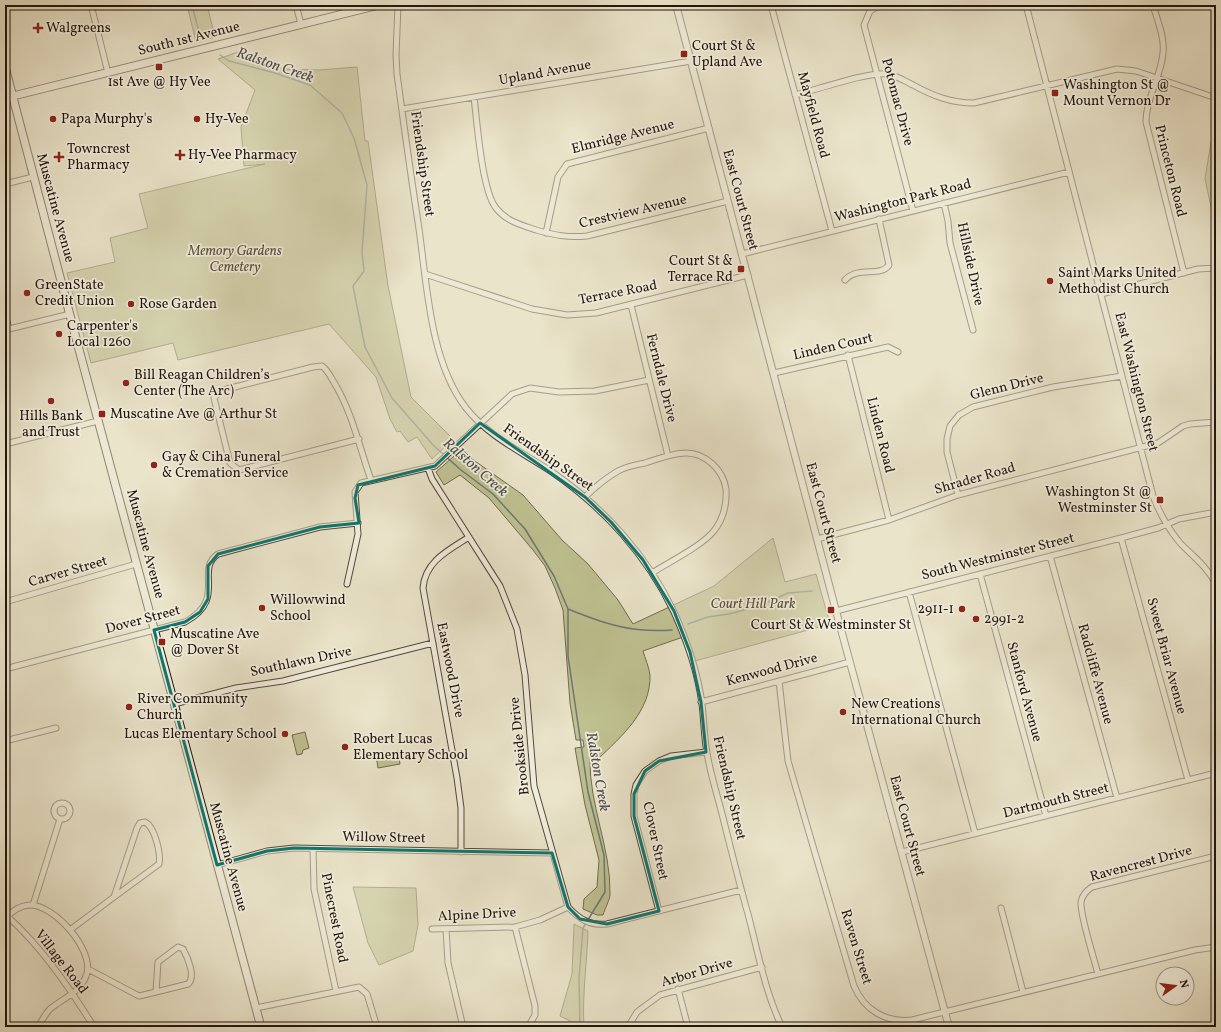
<svg xmlns="http://www.w3.org/2000/svg" width="1221" height="1032" font-family="Vollkorn,serif">
	<style>
		.green { fill: #bfc191; stroke: #706b4f }
		.lines { fill: none; stroke-linecap: round; stroke-linejoin: round }
		.stream { stroke: #6b7979; stroke-width: 1.5 }
		.minor-casing { stroke: #53493c; stroke-width: 7 }
		.tertiary-casing { stroke: #53493c; stroke-width: 8 }
		.secondary-casing { stroke: #21150d; stroke-width: 9 }
		.minor { stroke: #f1eddd; stroke-width: 5 }
		.tertiary { stroke: #f1eddd; stroke-width: 6 }
		.secondary { stroke: #f1eddd; stroke-width: 7 }
		.marked { fill: none; stroke: #0f766e; stroke-width: 3; stroke-linejoin: round }
		.poi-dot { fill: #8f2418; stroke: #f1eddd; stroke-width: 1.5 }
		.labels { text-anchor: middle; dominant-baseline: central; stroke-width: 3.5; stroke-linejoin: round; paint-order: stroke }
		.poi-label { font-size: 14px; fill: #21150d; stroke: #f1eddd; text-anchor: start }
		.street-label { font-size: 14px; fill: #21150d; stroke: #f1eddd }
		.park-label { font-size: 14px; font-style: italic; fill: #58513b; stroke: #f1eddd }
		.water-label { font-size: 15px; font-style: italic; fill: #4c4f4c; stroke: #f1eddd }
	</style>
	<rect width="100%" height="100%" fill="#eae4ca"/>
	<filter id="stains"><feTurbulence type="fractalNoise" baseFrequency=".005" numOctaves="4"/><feColorMatrix values="0 0 0 0 .2 0 0 0 0 .09 0 0 0 0 .02 0 0 0 .5 -.17"/></filter>
	<radialGradient id="worn" r=".72"><stop offset=".6" stop-color="#630" stop-opacity="0"/><stop offset="1" stop-color="#630" stop-opacity=".3"/></radialGradient>
	<path class="green" d="M187,5H207L215,37L196,42Z
		M238,52L248,62H272L283,69L319,70L357,67L365,141H368L388,286L411,397L453,439L432,459L417,437L408,442L400,431L397,432L390,419L376,377L329,324L178,360L173,343L91,363L67,273L115,262L110,238L148,228L139,194L265,164L244,166L241,127L255,90L218,59Z
		M1211,142L1216,144V230L1205,179Z
		M462,449L472,459L523,495L562,540L588,564L618,600L633,624L714,586L773,538L785,582L816,574L830,624L695,661L686,636L643,651C645,658 649,667 650,675C651,711 622,736 598,759H590C589,805 611,848 610,894C610,900 605,908 603,915H597L583,909L584,899L597,887L599,860L585,805L575,748L584,747L583,740H576L570,703L563,610L555,588L545,566L533,550L489,498L460,475L444,485L436,472Z
		M305,732L309,748L303,750L302,754L297,755L292,735Z
		M398,751L400,764L378,768L376,755Z
		M353,887L416,888L418,925L413,951L379,965L368,943Z
		M574,924L588,931C587,963 582,995 584,1027H569L570,1021L560,1016L572,974Z"/>
	<g class="lines">
		<path class="stream" d="M192,5L199,32L204,39
			M220,55L229,61L275,73L310,85L342,113L354,138L367,185L362,252L364,271L353,286L365,347L392,398L434,446L461,470L493,494L525,529L554,576L568,609V656L588,792L604,855L605,892L583,928L579,978L580,1027
			M568,609C605,624 631,633 672,630
			M688,624L708,617L729,614L759,606L788,593L812,591"/>
		<g class="minor-casing">
			<path id="minor" d="M91,5L108,73
				M296,5L301,24
				M398,5L396,55L397,74C404,126 411,177 419,229C427,285 430,362 466,408C489,437 522,452 552,472C603,507 647,555 674,612C687,641 698,673 702,704C704,720 704,737 707,753C710,772 716,791 721,810C730,845 738,879 748,914C758,952 765,992 782,1027
				M771,5L832,231
				M880,5L870,11L864,25L913,211
				M1026,5L1153,496C1160,514 1168,529 1181,544C1194,557 1207,567 1216,584
				M1153,5C1157,20 1165,37 1163,53C1161,77 1146,98 1146,122L1184,273
				M795,95C816,90 870,71 888,74C897,76 905,81 913,85C933,96 951,103 974,103L1117,69L1136,71L1216,98
				M474,97C477,122 482,191 496,208C506,221 521,225 536,230C554,235 568,238 587,236L728,201
				M402,109L691,61
				M5,184L33,177
				M944,203L948,221L950,243L973,330
				M546,233L558,177L567,164L709,128
				M742,254L1069,172
				M425,274L532,309L567,315L596,313L748,275
				M845,280C859,265 880,278 889,265L879,219
				M1101,294L1198,269L1216,268
				M631,305L668,456
				M5,314L9,329
				M5,330L70,314
				M848,355L889,520
				M1214,358L1216,359
				M774,373L888,347L898,352
				M359,439L239,470L230,463L214,398L220,391L227,389L313,367L322,366C328,370 331,378 335,384C353,415 359,446 371,480
				M5,444L98,421
				M428,468L432,479L500,586L517,629L525,675L534,786L568,907C579,919 590,926 607,924L741,890
				M958,495L947,452V439L950,426L959,415L973,407L1053,387L1122,376
				M585,497C595,487 606,478 618,471C627,466 636,465 645,463C658,459 673,453 686,453C706,453 723,470 726,489C727,505 723,520 713,532C700,547 669,562 652,573
				M1121,538L1188,780
				M817,539L889,520L958,495L1158,443L1183,426L1190,424L1216,422
				M1050,556L1117,798
				M980,574L1046,816
				M347,584L358,534L355,492L361,483L435,466L512,394L530,388L559,392L595,391L649,380
				M909,592L975,833
				M5,602L136,564
				M836,611L1121,538L1158,528L1179,519L1216,512
				M5,669L185,622C228,599 194,570 218,554L320,527L358,523
				M779,681L788,761L854,986C864,1010 886,1023 912,1020L1195,950L1216,947
				M701,702L850,662
				M174,704L236,688L283,681L433,643
				M5,741L56,728
				M54 811a8 8 0 1 1 16 0a8 8 0 1 1-16 0Z
				M145,822C155,827 161,854 159,864L114,897L137,828L140,823Z
				M313,849L314,889L336,991
				M461,852V808L457,778L423,588C425,561 449,550 469,537
				M902,852L1216,773
				M217,865L267,851L294,848L552,853
				M33,905L60,819
				M1001,908L1023,992
				M659,911L634,816V794L636,785L645,771L659,761L671,756L706,752
				M6,915C41,946 69,987 94,1027
				M5,919C12,911 20,905 31,905C55,906 93,949 87,973C82,992 63,998 50,1009C45,1014 42,1021 38,1027
				M515,927L535,1006V1015L528,1027
				M432,929L515,927L540,920L568,907
				M446,929L448,963L463,1027
				M70,930L114,897
				M178,947L183,949C188,958 196,977 188,984L156,992L158,962Z
				M88,969L139,996L156,992
				M1098,974C1094,958 1080,916 1081,902C1082,896 1086,891 1092,887L1216,856
				M678,989L688,1027
				M256,1008L359,987L367,994L377,1027
				M628,1027L637,1012L660,995L762,967"/>
		</g>
		<g class="tertiary-casing">
			<path id="tertiary" d="M676,5L836,611L949,1027"/>
		</g>
		<g class="secondary-casing">
			<path id="secondary" d="M5,67L77,342L261,1027
				M5,98L379,5"/>
		</g>
		<use href="#minor" class="minor"/>
		<use href="#tertiary" class="tertiary"/>
		<use href="#secondary" class="secondary"/>
	</g>
	<path d="M0 0H1221V1032H0ZM480,423L585,497L611,522L643,560L674,611L690,652L701,702L706,752L659,761L645,771L634,794V816L659,911L607,924L580,919L568,907L552,853L294,848L267,851L217,865L154,630L185,622L200,612L208,599V566L218,554L320,527L359,523L355,498L358,485L435,466Z" fill="#eae4ca" fill-opacity=".55" fill-rule="evenodd"/>
	<path class="marked" d="M480,423L585,497L611,522L643,560L674,611L690,652L701,702L706,752L659,761L645,771L634,794V816L659,911L607,924L580,919L568,907L552,853L294,848L267,851L217,865L154,630L185,622L200,612L208,599V566L218,554L320,527L359,523L355,498L358,485L435,466Z"/>
	<g class="poi-dot">
		<path d="M36 22h4v4h4v4h-4v4h-4v-4h-4v-4h4z"/>
		<rect x="680" y="50" width="8" height="8" rx="2"/>
		<rect x="155" y="63" width="8" height="8" rx="2"/>
		<rect x="1051" y="89" width="8" height="8" rx="2"/>
		<circle cx="53" cy="119" r="4"/>
		<circle cx="197" cy="119" r="4"/>
		<path d="M178 149h4v4h4v4h-4v4h-4v-4h-4v-4h4z"/>
		<path d="M57 151h4v4h4v4h-4v4h-4v-4h-4v-4h4z"/>
		<rect x="737" y="265" width="8" height="8" rx="2"/>
		<circle cx="1050" cy="281" r="4"/>
		<circle cx="27" cy="293" r="4"/>
		<circle cx="131" cy="304" r="4"/>
		<circle cx="59" cy="334" r="4"/>
		<circle cx="126" cy="383" r="4"/>
		<circle cx="51" cy="401" r="4"/>
		<rect x="98" y="410" width="8" height="8" rx="2"/>
		<circle cx="154" cy="465" r="4"/>
		<rect x="1156" y="496" width="8" height="8" rx="2"/>
		<circle cx="262" cy="608" r="4"/>
		<circle cx="962" cy="609" r="4"/>
		<rect x="827" y="606" width="8" height="8" rx="2"/>
		<circle cx="976" cy="619" r="4"/>
		<rect x="158" y="638" width="8" height="8" rx="2"/>
		<circle cx="129" cy="707" r="4"/>
		<circle cx="843" cy="712" r="4"/>
		<circle cx="285" cy="734" r="4"/>
		<circle cx="345" cy="747" r="4"/>
	</g>
	<g class="labels">
		<g class="poi-label">
			<text x="46" y="28">Walgreens</text>
			<text x="692" y="46">Court St &amp;<tspan x="692" dy="16">Upland Ave</tspan></text>
			<text x="159" y="82" text-anchor="middle">1st Ave @ Hy Vee</text>
			<text x="1063" y="85">Washington St @<tspan x="1063" dy="16">Mount Vernon Dr</tspan></text>
			<text x="61" y="119">Papa Murphy's</text>
			<text x="205" y="119">Hy-Vee</text>
			<text x="67" y="149">Towncrest<tspan x="67" dy="16">Pharmacy</tspan></text>
			<text x="188" y="155">Hy-Vee Pharmacy</text>
			<text x="733" y="261" text-anchor="end">Court St &amp;<tspan x="733" dy="16">Terrace Rd</tspan></text>
			<text x="1058" y="273">Saint Marks United<tspan x="1058" dy="16">Methodist Church</tspan></text>
			<text x="35" y="285">GreenState<tspan x="35" dy="16">Credit Union</tspan></text>
			<text x="139" y="304">Rose Garden</text>
			<text x="67" y="326">Carpenter's<tspan x="67" dy="16">Local 1260</tspan></text>
			<text x="134" y="375">Bill Reagan Children’s<tspan x="134" dy="16">Center (The Arc)</tspan></text>
			<text x="110" y="414">Muscatine Ave @ Arthur St</text>
			<text x="51" y="416" text-anchor="middle">Hills Bank<tspan x="51" dy="16">and Trust</tspan></text>
			<text x="162" y="457">Gay &amp; Ciha Funeral<tspan x="162" dy="16">&amp; Cremation Service</tspan></text>
			<text x="1152" y="492" text-anchor="end">Washington St @<tspan x="1152" dy="16">Westminster St</tspan></text>
			<text x="270" y="600">Willowwind<tspan x="270" dy="16">School</tspan></text>
			<text x="954" y="609" text-anchor="end">2911-1</text>
			<text x="984" y="619">2991-2</text>
			<text x="831" y="625" text-anchor="middle">Court St &amp; Westminster St</text>
			<text x="170" y="634">Muscatine Ave<tspan x="170" dy="16">@ Dover St</tspan></text>
			<text x="137" y="699">River Community<tspan x="137" dy="16">Church</tspan></text>
			<text x="851" y="704">New Creations<tspan x="851" dy="16">International Church</tspan></text>
			<text x="277" y="734" text-anchor="end">Lucas Elementary School</text>
			<text x="353" y="739">Robert Lucas<tspan x="353" dy="16">Elementary School</tspan></text>
		</g>
		<g class="street-label">
			<text transform="translate(189 39) rotate(-14)">South 1st Avenue</text>
			<text transform="translate(545 73) rotate(-10)">Upland Avenue</text>
			<text transform="translate(897 102) rotate(75)">Potomac Drive</text>
			<text transform="translate(813 115) rotate(75)">Mayfield Road</text>
			<text transform="translate(623 137) rotate(-14)">Elmridge Avenue</text>
			<text transform="translate(422 164) rotate(82)">Friendship Street</text>
			<text transform="translate(1170 171) rotate(76)">Princeton Road</text>
			<text transform="translate(740 200) rotate(75)">East Court Street</text>
			<text transform="translate(903 201) rotate(-14)">Washington Park Road</text>
			<text transform="translate(55 208) rotate(75)">Muscatine Avenue</text>
			<text transform="translate(633 212) rotate(-13)">Crestview Avenue</text>
			<text transform="translate(970 264) rotate(78)">Hillside Drive</text>
			<text transform="translate(618 293) rotate(-11)">Terrace Road</text>
			<text transform="translate(833 347) rotate(-13)">Linden Court</text>
			<text transform="translate(661 378) rotate(76)">Ferndale Drive</text>
			<text transform="translate(1136 382) rotate(76)">East Washington Street</text>
			<text transform="translate(1007 387) rotate(-14)">Glenn Drive</text>
			<text transform="translate(880 435) rotate(76)">Linden Road</text>
			<text transform="translate(548 458) rotate(35)">Friendship Street</text>
			<text transform="translate(975 479) rotate(-16)">Shrader Road</text>
			<text transform="translate(823 513) rotate(75)">East Court Street</text>
			<text transform="translate(145 544) rotate(75)">Muscatine Avenue</text>
			<text transform="translate(998 557) rotate(-14)">South Westminster Street</text>
			<text transform="translate(68 572) rotate(-16)">Carver Street</text>
			<text transform="translate(143 620) rotate(-15)">Dover Street</text>
			<text transform="translate(1166 656) rotate(75)">Sweet Briar Avenue</text>
			<text transform="translate(301 662) rotate(-12)">Southlawn Drive</text>
			<text transform="translate(450 670) rotate(79)">Eastwood Drive</text>
			<text transform="translate(772 670) rotate(-15)">Kenwood Drive</text>
			<text transform="translate(1095 674) rotate(75)">Radcliffe Avenue</text>
			<text transform="translate(1024 692) rotate(75)">Stanford Avenue</text>
			<text transform="translate(520 746) rotate(-96)">Brookside Drive</text>
			<text transform="translate(729 788) rotate(77)">Friendship Street</text>
			<text transform="translate(1056 801) rotate(-14)">Dartmouth Street</text>
			<text transform="translate(907 826) rotate(75)">East Court Street</text>
			<text transform="translate(384 838) rotate(1)">Willow Street</text>
			<text transform="translate(655 841) rotate(78)">Clover Street</text>
			<text transform="translate(228 857) rotate(75)">Muscatine Avenue</text>
			<text transform="translate(1141 864) rotate(-15)">Ravencrest Drive</text>
			<text transform="translate(477 915) rotate(-3)">Alpine Drive</text>
			<text transform="translate(334 918) rotate(79)">Pinecrest Road</text>
			<text transform="translate(856 947) rotate(73)">Raven Street</text>
			<text transform="translate(61 962) rotate(52)">Village Road</text>
			<text transform="translate(697 973) rotate(-16)">Arbor Drive</text>
		</g>
		<g class="park-label">
			<text x="235" y="251">Memory Gardens<tspan x="235" dy="16">Cemetery</tspan></text>
			<text x="753" y="604">Court Hill Park</text>
		</g>
		<g class="water-label">
			<text transform="translate(275 66) rotate(19)">Ralston Creek</text>
			<text transform="translate(475 468) rotate(41)">Ralston Creek</text>
			<text transform="translate(597 772) rotate(80)">Ralston Creek</text>
		</g>
	</g>
	<rect width="1221" height="1032" fill="none" stroke="#eae4ca" stroke-width="20"/>
	<rect x="6" y="6" width="1209" height="1020" fill="none" stroke="#21150d" stroke-width="2"/>
	<rect x="10" y="10" width="1201" height="1012" fill="none" stroke="#21150d"/>
	<g transform="translate(1175 986) rotate(76)"><circle r="19" fill="#f1eddd" stroke="#9e978a"/>
	<path d="M0-3L7 15L0 10L-7 15Z" fill="#8f2418"/>
	<text y="-6" font-size="11" font-weight="bold" text-anchor="middle" fill="#21150d">N</text>
	</g>
	<rect width="100%" height="100%" filter="url(#stains)"/>
	<rect width="100%" height="100%" fill="url(#worn)"/>
</svg>
